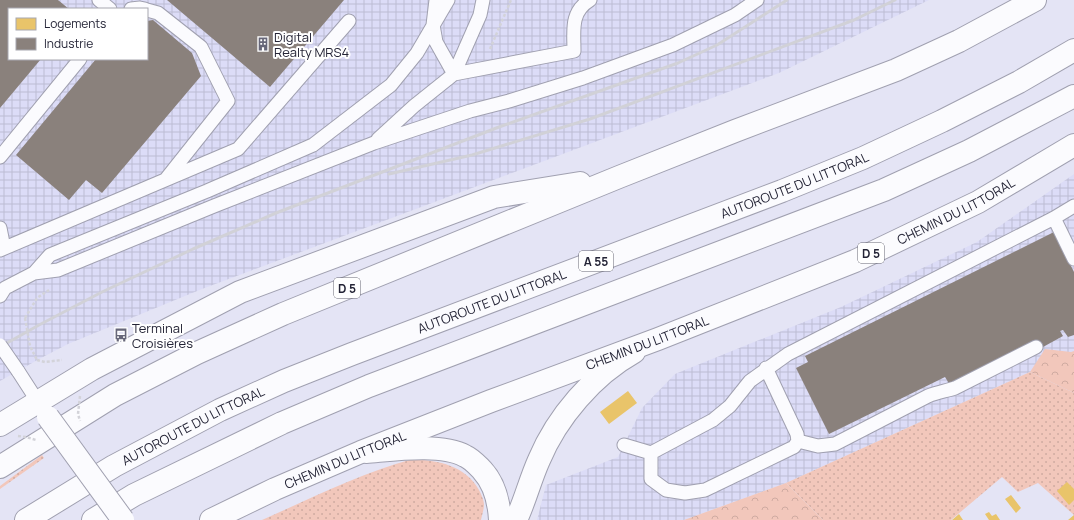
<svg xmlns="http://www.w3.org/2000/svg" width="1074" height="520" font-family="Manrope,sans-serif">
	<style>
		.industrial { fill: url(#industrial-grid); fill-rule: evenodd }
		.grass { fill: url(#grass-dots) }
		.forest { fill: url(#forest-crowns) }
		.homes { fill: #e9c46a }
		.industry { fill: #8a817c }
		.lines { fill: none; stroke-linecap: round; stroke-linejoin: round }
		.lane-casing { stroke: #a0a0b0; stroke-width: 15 }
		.street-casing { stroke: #a0a0b0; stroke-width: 24 }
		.primary-casing { stroke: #a0a0b0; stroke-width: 24 }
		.highway-casing { stroke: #a0a0b0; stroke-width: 24 }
		.path { stroke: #d3d3d9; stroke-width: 2.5; stroke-dasharray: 3 2; stroke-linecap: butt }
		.lane { stroke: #fbfbfe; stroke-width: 13 }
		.street { stroke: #fbfbfe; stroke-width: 22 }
		.primary { stroke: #fbfbfe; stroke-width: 22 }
		.highway { stroke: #fbfbfe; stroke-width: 22 }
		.rail { stroke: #d1d1d7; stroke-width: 3 }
		.lane-bridge-casing { stroke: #a0a0b0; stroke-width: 15; stroke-linecap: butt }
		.street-bridge-casing { stroke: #a0a0b0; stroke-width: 24; stroke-linecap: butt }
		.path-bridge { stroke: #d3d3d9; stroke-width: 2.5; stroke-dasharray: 3 2; stroke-linecap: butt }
		.lane-bridge { stroke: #fbfbfe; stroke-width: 13 }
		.street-bridge { stroke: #fbfbfe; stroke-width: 22 }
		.labels { text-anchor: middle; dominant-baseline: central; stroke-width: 4; stroke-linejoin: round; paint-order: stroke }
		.shield { fill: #fff; stroke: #666672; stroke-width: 1 }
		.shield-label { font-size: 12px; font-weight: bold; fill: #242436 }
		.poi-label { font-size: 13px; fill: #242436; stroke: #fff; text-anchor: start }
		.street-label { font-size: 13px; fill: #242436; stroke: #fff }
	</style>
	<defs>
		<pattern id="industrial-grid" width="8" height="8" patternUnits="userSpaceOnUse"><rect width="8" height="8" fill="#dcdcf7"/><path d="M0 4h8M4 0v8" fill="none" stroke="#bdbdd4"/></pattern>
		<pattern id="grass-dots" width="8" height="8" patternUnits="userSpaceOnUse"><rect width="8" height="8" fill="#f2c7bb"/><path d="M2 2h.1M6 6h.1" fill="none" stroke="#cfaba1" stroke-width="1.8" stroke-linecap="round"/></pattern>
		<pattern id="forest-crowns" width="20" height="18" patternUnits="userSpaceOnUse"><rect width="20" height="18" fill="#f2c7bb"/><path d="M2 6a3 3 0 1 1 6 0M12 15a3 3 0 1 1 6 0" fill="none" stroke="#cfaba1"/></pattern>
	</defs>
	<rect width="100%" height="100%" fill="#e4e4f5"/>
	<path class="industrial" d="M0,0H929L779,73L202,289L68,344L41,358L0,381ZM9,9H147V59H9Z
		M1074,174V393L1030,372L786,483L684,520H537L546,485L618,457L642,408L675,374L841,307L977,242Z"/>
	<path class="grass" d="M1030,372L1074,393V515L1038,483L1018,492L1002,477L951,520H823L786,483Z
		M42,455L44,458L0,489V486Z
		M413,459C439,461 465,465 479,490C481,494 484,500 484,505C484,509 482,515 481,520H262C312,498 361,473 413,459Z"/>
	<path class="forest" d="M1045,349L1071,352L1074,351V393L1030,372Z
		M786,483L823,520H684Z"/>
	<path class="homes" d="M628,391L637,403L609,424L600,412Z
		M1067,482L1074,489V500L1069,505L1057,491Z
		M1011,495L1021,508L1016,513L1005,499Z
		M989,512L992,516L996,514L1000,520H989L985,514Z
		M959,514L963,520H952Z
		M1074,515V520H1068Z"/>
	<path class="industry" d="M0,0H58L69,9H9V59H41L0,108Z
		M167,0H344L270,87Z
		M153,20L192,53L201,76L102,193L86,180L69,200L16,155L96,59H147V21Z
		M1054,232L1074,272V335L1068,337L1063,330L1060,331L1063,336L1043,347L1040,341L950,385L945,377L829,434L796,368L808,362L805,356Z"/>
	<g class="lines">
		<g class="lane-casing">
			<path id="lane" d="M99,0L110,9
				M436,0L433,25L436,42L454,74
				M131,9L140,8L145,9
				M147,10L158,13L201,47L228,101L166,179
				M454,74L574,51C574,31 570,12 590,0
				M378,139L414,106L454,74L480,15L483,0
				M0,157L80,59
				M1054,218L1074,259
				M0,228L4,248
				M0,250L238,149L349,21
				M34,273L58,270L214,206L374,143L470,111L509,101L583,78L673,45L735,15L757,0
				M0,296L5,288L34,273L50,255L207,191L313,145L391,85L417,53L448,0
				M18,371L38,402
				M798,441L818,446L835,444L928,396C937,392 946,391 955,388L1036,347
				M624,445L651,453L713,420L730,406L750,381L788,354L1054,218L1074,206
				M651,453V479L666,490L685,493L705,490L794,447L798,441L797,434L766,368"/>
		</g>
		<g class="street-casing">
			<path id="street" d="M366,452C393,450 441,443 465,456C472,459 477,465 482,470C495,484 499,501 500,520
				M516,520C525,501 530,480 539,460C557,417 593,375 634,352"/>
		</g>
		<g class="primary-casing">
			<g id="primary">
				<path d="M0,425L92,369L240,292L494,197L580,183"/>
				<path d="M0,467L115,395L197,353L283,314L619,177L735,131L896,70L959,41L1035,0"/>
				<path id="s1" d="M211,520L275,489L361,452L491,401L658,339L855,261L978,202L1074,145"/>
			</g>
		</g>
		<g class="highway-casing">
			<g id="highway">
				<path id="s2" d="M26,520L114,466L220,410L284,381L352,354L782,191L863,158L942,121L1019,82L1074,50"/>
				<path d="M93,520L134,495L282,423L369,386L884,190L969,151L1074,96"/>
			</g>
		</g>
		<path class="path" d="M490,49L511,0
			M25,318L37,298L49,290
			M37,360L45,362L62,360"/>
		<use href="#lane" class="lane"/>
		<use href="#street" class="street"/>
		<use href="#primary" class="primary"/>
		<use href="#highway" class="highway"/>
		<path class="rail" d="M389,174L472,155L590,119L854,20L895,0
			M0,347L39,325L102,292L193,249L276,213L499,127L678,63L717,45L787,0"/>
		<g class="lane-bridge-casing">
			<path id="lane-bridge" d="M0,345L18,371"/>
		</g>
		<g class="street-bridge-casing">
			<path id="street-bridge" d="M48,417L123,520"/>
		</g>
		<path class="path-bridge" d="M25,318L30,346L37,360
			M80,396L78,414L80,421
			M18,436L26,437L36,440"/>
		<use href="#lane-bridge" class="lane-bridge"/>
		<use href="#street-bridge" class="street-bridge"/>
	</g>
	<defs>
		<g id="building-bare" transform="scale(1.08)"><path d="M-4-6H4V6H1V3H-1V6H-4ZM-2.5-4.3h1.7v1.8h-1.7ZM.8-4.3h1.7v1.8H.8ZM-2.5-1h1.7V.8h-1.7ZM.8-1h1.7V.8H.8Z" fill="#676779" stroke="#fff" stroke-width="2.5" paint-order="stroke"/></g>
		<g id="bus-bare" transform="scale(1.08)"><path d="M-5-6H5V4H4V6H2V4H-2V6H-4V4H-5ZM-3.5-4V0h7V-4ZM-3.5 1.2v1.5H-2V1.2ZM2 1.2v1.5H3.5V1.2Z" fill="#676779" stroke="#fff" stroke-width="2.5" paint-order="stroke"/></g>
	</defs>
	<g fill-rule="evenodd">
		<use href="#building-bare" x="263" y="44"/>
		<use href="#bus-bare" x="121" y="335"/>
	</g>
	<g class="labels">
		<g class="shield">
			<rect x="858" y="243" width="26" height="20" rx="3"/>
			<rect x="579" y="251" width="34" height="20" rx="3"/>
			<rect x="334" y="278" width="26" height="20" rx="3"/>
		</g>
		<g class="shield-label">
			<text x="871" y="253">D 5</text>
			<text x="596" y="261">A 55</text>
			<text x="347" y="288">D 5</text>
		</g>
		<g class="poi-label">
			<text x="274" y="37">Digital<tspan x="274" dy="15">Realty MRS4</tspan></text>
			<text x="132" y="328">Terminal<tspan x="132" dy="15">Croisières</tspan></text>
		</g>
		<g class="street-label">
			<text stroke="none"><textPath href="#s2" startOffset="840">AUTOROUTE DU LITTORAL</textPath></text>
			<text stroke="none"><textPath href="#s1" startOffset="807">CHEMIN DU LITTORAL</textPath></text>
			<text stroke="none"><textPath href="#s2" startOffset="516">AUTOROUTE DU LITTORAL</textPath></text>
			<text stroke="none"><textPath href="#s1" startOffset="471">CHEMIN DU LITTORAL</textPath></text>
			<text stroke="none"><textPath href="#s2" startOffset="192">AUTOROUTE DU LITTORAL</textPath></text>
			<text stroke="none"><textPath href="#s1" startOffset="147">CHEMIN DU LITTORAL</textPath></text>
		</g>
	</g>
	<rect x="8" y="8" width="140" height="52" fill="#ffffff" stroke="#a7a7af"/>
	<rect x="16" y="18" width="20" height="12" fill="#e9c46a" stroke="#a7a7af"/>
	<text x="44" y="28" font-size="12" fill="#242436">Logements</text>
	<rect x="16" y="38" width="20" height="12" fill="#8a817c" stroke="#a7a7af"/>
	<text x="44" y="48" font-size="12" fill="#242436">Industrie</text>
</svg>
